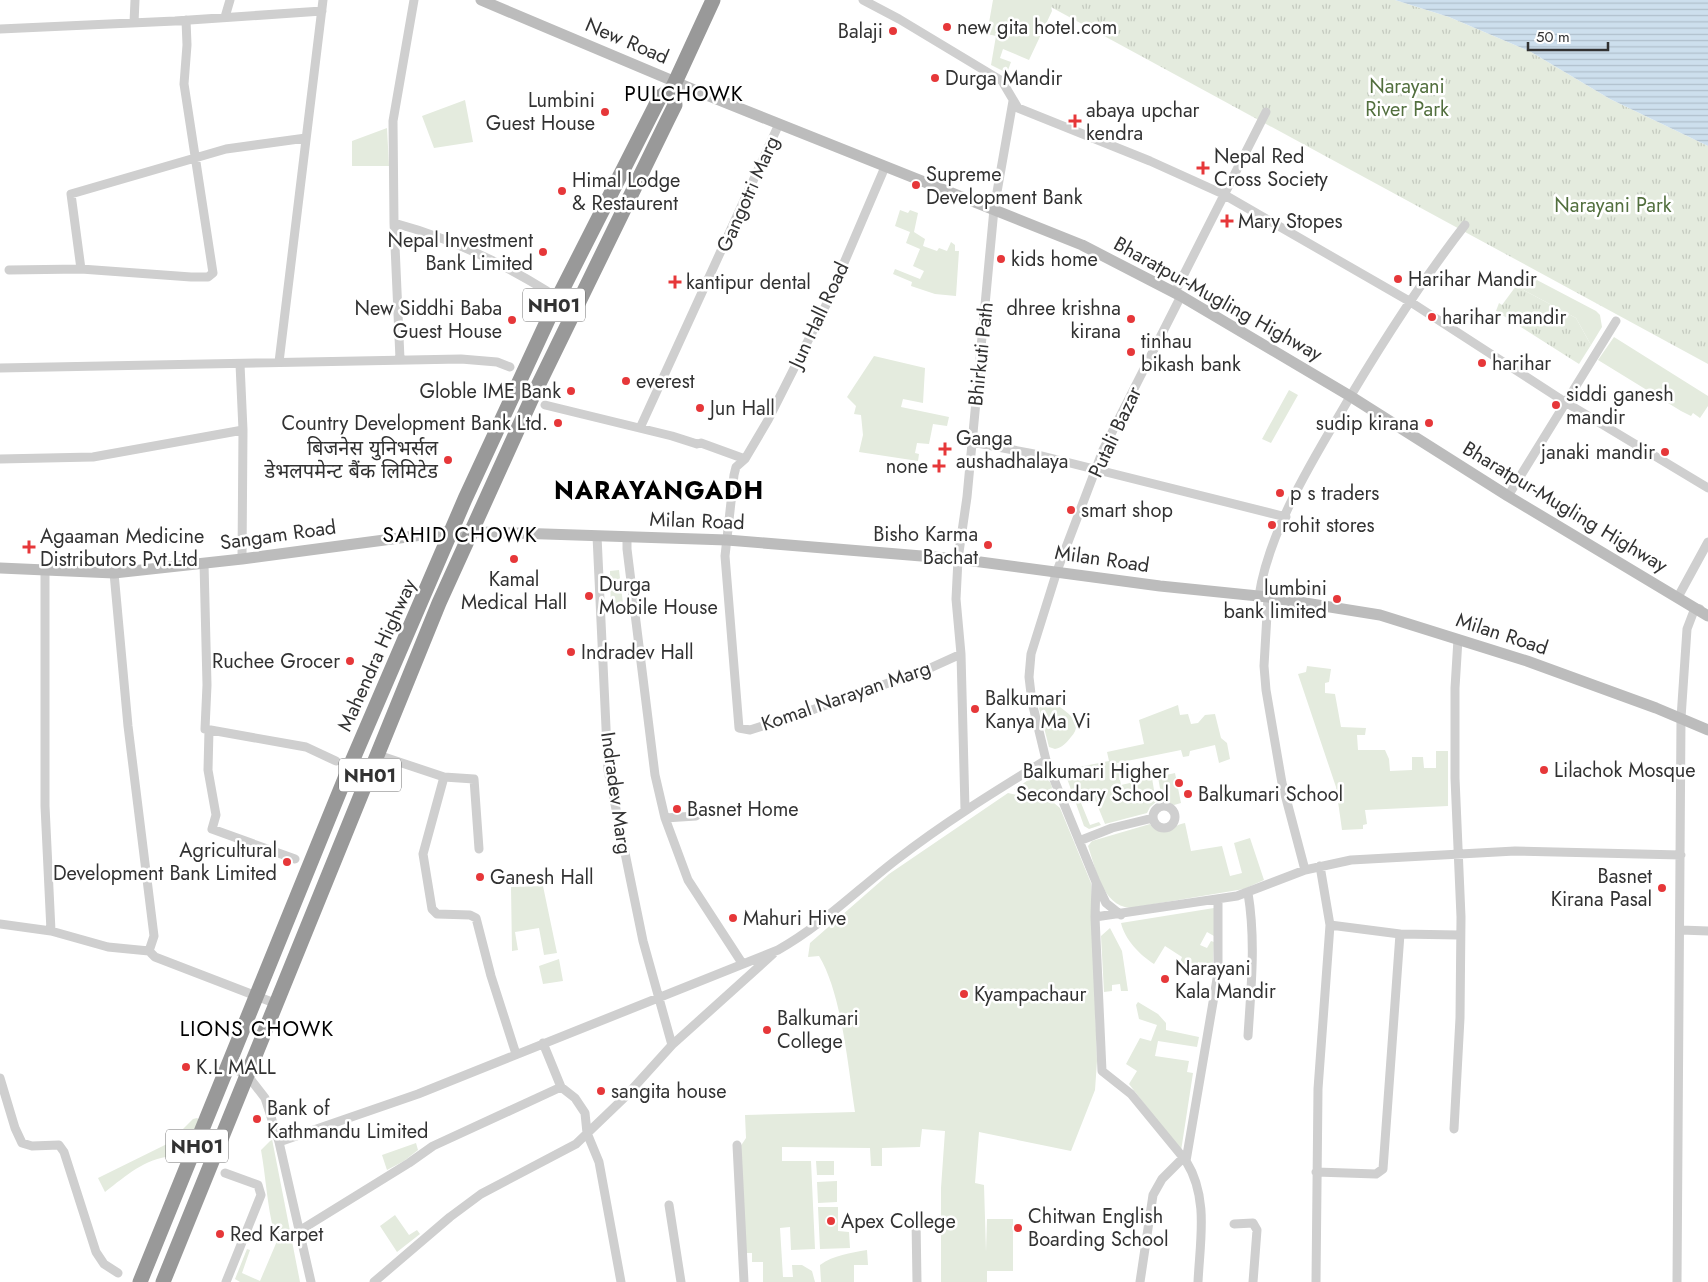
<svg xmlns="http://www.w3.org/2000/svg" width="1708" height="1282" font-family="Jost,'Noto Sans Devanagari',sans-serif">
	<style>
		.green { fill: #e4ebde }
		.park { fill: url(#park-tufts) }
		.water { fill: url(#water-rules) }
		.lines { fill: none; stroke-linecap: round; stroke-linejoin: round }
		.street { stroke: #cfcfcf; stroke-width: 9 }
		.secondary { stroke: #bcbcbc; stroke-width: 11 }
		.highway { stroke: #999; stroke-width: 15 }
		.poi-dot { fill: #e63739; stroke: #fff; stroke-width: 2 }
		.labels { text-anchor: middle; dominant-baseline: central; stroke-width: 5; stroke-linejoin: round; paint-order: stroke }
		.shield { fill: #fff; stroke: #707070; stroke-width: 1 }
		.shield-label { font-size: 19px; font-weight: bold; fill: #323232 }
		.poi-label { font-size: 20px; fill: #323232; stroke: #fff; text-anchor: start }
		.street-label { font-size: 20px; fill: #323232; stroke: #fff }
		.park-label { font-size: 20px; fill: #526f3e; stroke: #fff }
		.neighbourhood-label { font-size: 21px; letter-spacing: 1px; fill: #000; stroke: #fff }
		.district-label { font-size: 25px; font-weight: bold; letter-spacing: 1px; fill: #000; stroke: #fff }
	</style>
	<defs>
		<pattern id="park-tufts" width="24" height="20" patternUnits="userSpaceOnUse" patternTransform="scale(1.25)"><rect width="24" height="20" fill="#e4ebde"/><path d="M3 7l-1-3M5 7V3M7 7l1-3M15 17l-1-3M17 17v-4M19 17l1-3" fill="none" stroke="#c4cabf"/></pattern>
		<pattern id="water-rules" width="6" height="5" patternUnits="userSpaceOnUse" patternTransform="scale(1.25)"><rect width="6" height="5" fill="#cddfed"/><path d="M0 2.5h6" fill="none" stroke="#b0c0cc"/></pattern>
	</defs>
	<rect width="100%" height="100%" fill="#fff"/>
	<path class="green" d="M993,0H1050L1052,11L1029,60L1003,49L1000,58L1011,62L1007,73L991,65L996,36L987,34Z
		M465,100L473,142L434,148L422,116Z
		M387,128L389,166H352V141Z
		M900,210L908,213L910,210L918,213L914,232L925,239L923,246L937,251L939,248L947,251L951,242L955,245V251H959L956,296L935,294L911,286L912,282L893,274L895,269L920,279L924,271L913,266L920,249L906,243L910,232L895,226Z
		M1535,279L1596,311L1600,315L1602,327L1591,345L1576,318L1516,286Z
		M1614,337L1708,396V406L1700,418L1693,413L1691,416L1681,411L1598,360Z
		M874,356L925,368L923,403L903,399L901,407L949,417L947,426L933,424L929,444L917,443L915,453L919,454L918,461L859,452L863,435L861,415L854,414L856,406L847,397Z
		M1289,390L1298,395L1271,443L1262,439Z
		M619,570L624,612L611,613L610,571Z
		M1307,666L1331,669L1329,682L1325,683V693L1335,694L1341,727L1366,728L1365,735H1357L1358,750H1385L1389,759L1390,771L1412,770V757H1423L1424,768H1436V751H1448V806L1365,810L1367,824L1363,825V829L1342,830L1336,787L1298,674L1306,672Z
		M1052,701C1064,711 1086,721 1071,737C1066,743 1063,747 1055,749L1049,747L1039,708L1044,702Z
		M1178,705L1180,715L1188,714L1191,724L1198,723L1205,715L1215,714L1221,738L1227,743L1230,759L1219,763L1215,745L1190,751L1189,756L1183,757L1181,750L1117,763L1121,785L1152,778L1156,802L1150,807L1147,813L1105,824L1092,792L1079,798L1090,825L1099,822L1101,825L1089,829L1084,826L1064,770L1109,761L1107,752L1144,744L1139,720Z
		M1175,773L1181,803L1174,805L1162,800L1158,777Z
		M1039,777C1048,777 1053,783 1052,792L1048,797L1014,790L1031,778Z
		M1008,793L1054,803L1060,808L1091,883L1097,1061L1095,1090L1071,1151L979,1132L975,1183L984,1185L986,1252L987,1219H1013V1271H987V1282H941V1188L945,1131L922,1129L920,1147L882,1148V1166H871L870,1148L782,1147V1161H811L815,1249L791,1250L790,1227L780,1228L783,1277H793L792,1265H802L812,1271L815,1282H763V1262H752V1253H745L740,1147L746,1138L745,1115L855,1112C848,1067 842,994 819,956L808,957L810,943L889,874Z
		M1185,823L1191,851L1222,846L1230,876L1242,873L1234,843L1250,838L1264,880L1244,889L1130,908C1102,905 1096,869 1088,846L1092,841L1150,824C1162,840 1172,825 1185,823Z
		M543,886L557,953L544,955L539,928L515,932L518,950L512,951L511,887Z
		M1214,908V936L1207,932L1200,945L1207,948L1211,941L1214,942L1213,966L1198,962L1195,971L1180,962L1182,957L1165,946L1154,964C1140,955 1125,940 1121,923Z
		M1110,928L1122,951L1128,991H1121L1120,984L1112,985V991L1104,992L1101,936Z
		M559,959L563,981L543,984L539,966Z
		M1138,1002L1158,1014L1166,1023V1030L1199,1037L1197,1047L1158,1041L1155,1056L1189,1061L1187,1072L1193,1073L1181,1151L1129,1084L1137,1071L1126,1064L1140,1038L1151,1041L1157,1025L1139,1019L1136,1005Z
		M197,1118L200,1120L192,1141L180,1143L172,1156C144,1159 127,1175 105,1192L98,1178L171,1142L174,1134L177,1135L193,1119Z
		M272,1139L300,1282H240L235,1279L247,1249L250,1250L242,1273L260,1281L280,1234L274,1232C267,1205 266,1178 261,1150Z
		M416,1143L418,1150L404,1161L387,1170L382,1155Z
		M816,1161H834V1175H817Z
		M837,1181V1202L818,1203L817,1182Z
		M818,1207H838V1231L849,1232L850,1248L820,1249Z
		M395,1215L409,1235L417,1230L420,1234L397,1252L380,1226Z
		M867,1250L868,1265H854V1282H821L820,1265C834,1255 850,1253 867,1250Z"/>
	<path class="park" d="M1038,0H1395L1449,17L1531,52L1610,99L1708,146V364Z
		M1516,286L1576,318L1591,345L1579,364L1496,311L1499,303L1502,305Z"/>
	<path class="water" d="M1395,0H1708V146L1610,99L1531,52L1449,17Z"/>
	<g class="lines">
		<path class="street" d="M863,0L899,19L1002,81L1018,108L1150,161L1223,194L1409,301L1565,402L1708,488
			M225,17L230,0
			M134,23L135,0
			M0,29L175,21L322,11
			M885,167L826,305L768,420L745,459L736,467L734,475L725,556L739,728L750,730L809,711L928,669L961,654
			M394,223C447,237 500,262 547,291
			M81,269L71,194L226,149L306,138
			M9,270L81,269L191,277H208L213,273L184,84L187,45L186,20
			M1175,292L1266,112
			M400,359L394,223L393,121L414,0
			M279,362L323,0
			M240,364L243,430L242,559
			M0,368L461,359L497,362L510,367
			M545,405L672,436L697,444L701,443L745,459
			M640,428L779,124
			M972,442L1034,454L1286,517
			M0,459L93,457L243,430
			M1508,496L1616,321
			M597,536L608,770L643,941L672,1045
			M627,537V549L655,775L665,818L688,880L742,963
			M204,563L207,685L205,729L306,747L336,761
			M45,571V806L51,931
			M114,573L128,726L154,936L149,951
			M1259,596C1268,536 1306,471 1337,419C1376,352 1417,287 1465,225
			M1268,597L1264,666L1266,690L1282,783L1305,870
			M1678,597L1708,542
			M209,730L208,770L216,815L212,829L295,859
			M378,755L444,777L474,779L479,849
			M444,777L423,854L432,909L437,914L470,915L476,918L491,976L516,1054
			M1153 817a11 11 0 1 1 22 0a11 11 0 1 1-22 0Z
			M965,809L961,654L956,599L958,559L967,497L994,209L1013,101
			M665,818L696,816
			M1079,841L1112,828L1153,818
			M1096,883L1095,917L1102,1071L1131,1094L1186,1161
			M1121,915L1106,903L1096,882L1046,760L1032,702L1029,677L1031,654L1057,571L1103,450L1181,296
			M1095,917L1237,896L1305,870L1351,860L1515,851L1681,855
			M0,924L51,931L108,947L149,951L155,957L277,1004
			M1681,930L1708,931
			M1400,934L1459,935
			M1248,1036C1251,988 1256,941 1248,893
			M543,1043L561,1087
			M229,1066L248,1076L265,1098L279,1142L311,1282
			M0,1078L15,1128L22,1143L32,1146L59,1145L64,1152L96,1252L104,1264L118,1273
			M1454,1129L1460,1018L1461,917L1455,778V688L1458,639
			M279,1142L418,1094L778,950C821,926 857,890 896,860C945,822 994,792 1046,760
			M737,1145L744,1282
			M1316,1172L1376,1174L1383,1169L1400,934L1330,925
			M225,1173L258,1185L261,1195L226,1282
			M669,1205L681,1282
			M916,1220L917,1282
			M1234,1224L1253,1223L1257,1230L1253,1282
			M299,1231L409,1163L433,1146L561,1087L575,1098L585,1113L587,1133L599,1162L621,1282
			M374,1282L450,1217L481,1194L576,1144L625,1097L672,1045L773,954
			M1140,1282L1153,1195L1162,1179L1183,1158
			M1198,1282C1200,1240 1209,1198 1186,1161L1218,973V900
			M1316,1282L1318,1089L1330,925L1320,866
			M1677,1282L1681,718L1687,629L1695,608L1700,609"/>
		<path class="secondary" d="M481,0L704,94L1082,245L1181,296L1350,396L1508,496L1708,616
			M0,568L114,573L242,559L452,531L727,540L958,559L1160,586L1268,597L1380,615L1527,661L1656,708L1708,730"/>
		<path class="highway" d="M140,1282L350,766L465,499L559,296L660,97L672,89
			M163,1282L439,603L531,400L668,119L675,105L672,89L713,0"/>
	</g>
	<g class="poi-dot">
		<circle cx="947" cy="27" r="5"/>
		<circle cx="893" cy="31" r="5"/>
		<circle cx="935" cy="78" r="5"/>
		<circle cx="605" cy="112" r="5"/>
		<path d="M1072.5 113.5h5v5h5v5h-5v5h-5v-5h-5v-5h5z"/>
		<path d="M1200.5 160.5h5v5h5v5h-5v5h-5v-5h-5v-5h5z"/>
		<circle cx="916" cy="185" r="5"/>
		<circle cx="562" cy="191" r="5"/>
		<path d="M1224.5 213.5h5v5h5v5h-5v5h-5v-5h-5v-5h5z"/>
		<circle cx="543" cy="252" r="5"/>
		<circle cx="1001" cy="259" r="5"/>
		<circle cx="1398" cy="279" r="5"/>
		<path d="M672.5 274.5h5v5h5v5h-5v5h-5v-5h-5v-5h5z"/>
		<circle cx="1432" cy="317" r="5"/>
		<circle cx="1131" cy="319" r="5"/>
		<circle cx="512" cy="320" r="5"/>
		<circle cx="1131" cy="352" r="5"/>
		<circle cx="1482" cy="363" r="5"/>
		<circle cx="626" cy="381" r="5"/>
		<circle cx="571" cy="391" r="5"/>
		<circle cx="1556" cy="405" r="5"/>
		<circle cx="700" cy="408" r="5"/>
		<circle cx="558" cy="423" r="5"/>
		<circle cx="1429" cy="423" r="5"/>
		<path d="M942.5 441.5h5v5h5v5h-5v5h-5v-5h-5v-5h5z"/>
		<circle cx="1665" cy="452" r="5"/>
		<circle cx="448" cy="460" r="5"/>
		<path d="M936.5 458.5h5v5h5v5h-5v5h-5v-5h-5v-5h5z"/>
		<circle cx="1280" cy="493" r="5"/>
		<circle cx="1071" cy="510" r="5"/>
		<circle cx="1272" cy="525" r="5"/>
		<circle cx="988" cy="545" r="5"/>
		<path d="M26.5 539.5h5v5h5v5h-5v5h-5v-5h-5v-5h5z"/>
		<circle cx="514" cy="559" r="5"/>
		<circle cx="589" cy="596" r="5"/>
		<circle cx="1337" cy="599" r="5"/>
		<circle cx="571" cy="652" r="5"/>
		<circle cx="350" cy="661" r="5"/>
		<circle cx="975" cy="709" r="5"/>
		<circle cx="1544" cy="770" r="5"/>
		<circle cx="1179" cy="783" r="5"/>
		<circle cx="1188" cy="794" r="5"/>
		<circle cx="677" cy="809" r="5"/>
		<circle cx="287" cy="862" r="5"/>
		<circle cx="480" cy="877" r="5"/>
		<circle cx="1662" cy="888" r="5"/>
		<circle cx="733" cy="918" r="5"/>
		<circle cx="1165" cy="979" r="5"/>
		<circle cx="964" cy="994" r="5"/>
		<circle cx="767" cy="1030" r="5"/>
		<circle cx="186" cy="1067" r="5"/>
		<circle cx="601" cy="1091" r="5"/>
		<circle cx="257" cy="1119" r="5"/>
		<circle cx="831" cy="1221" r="5"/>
		<circle cx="1018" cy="1228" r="5"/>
		<circle cx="220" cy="1234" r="5"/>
	</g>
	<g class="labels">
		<g class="shield">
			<rect x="523" y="288.5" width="62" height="33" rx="4"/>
			<rect x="339" y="758.5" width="62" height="33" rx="4"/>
			<rect x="166" y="1129.5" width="62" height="33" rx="4"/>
		</g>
		<g class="shield-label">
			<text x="554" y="305">NH01</text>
			<text x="370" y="775">NH01</text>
			<text x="197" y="1146">NH01</text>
		</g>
		<g class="poi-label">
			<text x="957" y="27">new gita hotel.com</text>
			<text x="883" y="31" text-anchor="end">Balaji</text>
			<text x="945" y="78">Durga Mandir</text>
			<text x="595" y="100" text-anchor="end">Lumbini<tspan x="595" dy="23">Guest House</tspan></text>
			<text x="1086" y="110">abaya upchar<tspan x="1086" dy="23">kendra</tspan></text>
			<text x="1214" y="156">Nepal Red<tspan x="1214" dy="23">Cross Society</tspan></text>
			<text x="926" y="174">Supreme<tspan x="926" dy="23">Development Bank</tspan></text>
			<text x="572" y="180">Himal Lodge<tspan x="572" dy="23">&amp; Restaurent</tspan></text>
			<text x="1238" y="221">Mary Stopes</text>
			<text x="533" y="240" text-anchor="end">Nepal Investment<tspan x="533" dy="23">Bank Limited</tspan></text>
			<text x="1011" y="259">kids home</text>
			<text x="1408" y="279">Harihar Mandir</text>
			<text x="686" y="282">kantipur dental</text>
			<text x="502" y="308" text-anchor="end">New Siddhi Baba<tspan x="502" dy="23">Guest House</tspan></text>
			<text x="1121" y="308" text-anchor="end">dhree krishna<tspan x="1121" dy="23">kirana</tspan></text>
			<text x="1442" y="317">harihar mandir</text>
			<text x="1141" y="341">tinhau<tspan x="1141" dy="23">bikash bank</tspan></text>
			<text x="1492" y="363">harihar</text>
			<text x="636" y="381">everest</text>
			<text x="561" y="391" text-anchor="end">Globle IME Bank</text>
			<text x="1566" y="394">siddi ganesh<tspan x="1566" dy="23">mandir</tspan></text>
			<text x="710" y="408">Jun Hall</text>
			<text x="548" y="423" text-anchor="end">Country Development Bank Ltd.</text>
			<text x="1419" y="423" text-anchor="end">sudip kirana</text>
			<text x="956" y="438">Ganga<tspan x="956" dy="23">aushadhalaya</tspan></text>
			<text x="438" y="448" text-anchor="end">बिजनेस युनिभर्सल<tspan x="438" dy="23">डेभलपमेन्ट बैंक लिमिटेड</tspan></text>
			<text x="1655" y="452" text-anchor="end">janaki mandir</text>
			<text x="928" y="466" text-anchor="end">none</text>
			<text x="1290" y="493">p s traders</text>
			<text x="1081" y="510">smart shop</text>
			<text x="1282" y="525">rohit stores</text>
			<text x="978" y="534" text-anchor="end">Bisho Karma<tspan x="978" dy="23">Bachat</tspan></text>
			<text x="40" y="536">Agaaman Medicine<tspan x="40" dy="23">Distributors Pvt.Ltd</tspan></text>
			<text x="514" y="579" text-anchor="middle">Kamal<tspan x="514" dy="23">Medical Hall</tspan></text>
			<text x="599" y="584">Durga<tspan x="599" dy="23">Mobile House</tspan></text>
			<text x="1327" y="588" text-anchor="end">lumbini<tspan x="1327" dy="23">bank limited</tspan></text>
			<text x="581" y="652">Indradev Hall</text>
			<text x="340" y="661" text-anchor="end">Ruchee Grocer</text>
			<text x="985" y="698">Balkumari<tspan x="985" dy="23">Kanya Ma Vi</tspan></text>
			<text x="1554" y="770">Lilachok Mosque</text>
			<text x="1169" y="771" text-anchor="end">Balkumari Higher<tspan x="1169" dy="23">Secondary School</tspan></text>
			<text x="1198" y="794">Balkumari School</text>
			<text x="687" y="809">Basnet Home</text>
			<text x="277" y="850" text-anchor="end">Agricultural<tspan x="277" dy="23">Development Bank Limited</tspan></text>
			<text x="1652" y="876" text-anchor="end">Basnet<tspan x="1652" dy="23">Kirana Pasal</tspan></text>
			<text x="490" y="877">Ganesh Hall</text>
			<text x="743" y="918">Mahuri Hive</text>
			<text x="1175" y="968">Narayani<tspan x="1175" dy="23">Kala Mandir</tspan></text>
			<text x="974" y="994">Kyampachaur</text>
			<text x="777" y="1018">Balkumari<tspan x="777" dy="23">College</tspan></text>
			<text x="196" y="1067">K.L MALL</text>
			<text x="611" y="1091">sangita house</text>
			<text x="267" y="1108">Bank of<tspan x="267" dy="23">Kathmandu Limited</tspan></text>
			<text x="1028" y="1216">Chitwan English<tspan x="1028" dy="23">Boarding School</tspan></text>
			<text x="841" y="1221">Apex College</text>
			<text x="230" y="1234">Red Karpet</text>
		</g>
		<g class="street-label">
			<text transform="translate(627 41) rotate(23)">New Road</text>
			<text transform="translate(748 194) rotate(-66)">Gangotri Marg</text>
			<text transform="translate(1218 299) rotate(29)">Bharatpur-Mugling Highway</text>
			<text transform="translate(819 315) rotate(-65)">Jun Hall Road</text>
			<text transform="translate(981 354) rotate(-84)">Bhirkuti Path</text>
			<text transform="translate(1115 432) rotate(-65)">Putali Bazar</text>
			<text transform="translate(1565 507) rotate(31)">Bharatpur-Mugling Highway</text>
			<text transform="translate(697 521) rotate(2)">Milan Road</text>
			<text transform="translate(278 535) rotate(-8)">Sangam Road</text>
			<text transform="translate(1102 559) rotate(8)">Milan Road</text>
			<text transform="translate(1502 634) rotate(18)">Milan Road</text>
			<text transform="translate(377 655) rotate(-66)">Mahendra Highway</text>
			<text transform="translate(846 696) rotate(-19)">Komal Narayan Marg</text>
			<text transform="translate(616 793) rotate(82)">Indradev Marg</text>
		</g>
		<g class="park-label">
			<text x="1407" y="86">Narayani<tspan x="1407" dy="23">River Park</tspan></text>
			<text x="1613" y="205">Narayani Park</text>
		</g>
		<g class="neighbourhood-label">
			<text x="684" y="94">PULCHOWK</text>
			<text x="460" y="535">SAHID CHOWK</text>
			<text x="257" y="1029">LIONS CHOWK</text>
		</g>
		<g class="district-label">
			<text x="659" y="490">NARAYANGADH</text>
		</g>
	</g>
	<path d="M1528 42v8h80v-8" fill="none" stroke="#323232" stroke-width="2.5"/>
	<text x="1536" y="42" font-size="15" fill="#323232" stroke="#ffffff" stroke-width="4" paint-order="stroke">50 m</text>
</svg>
